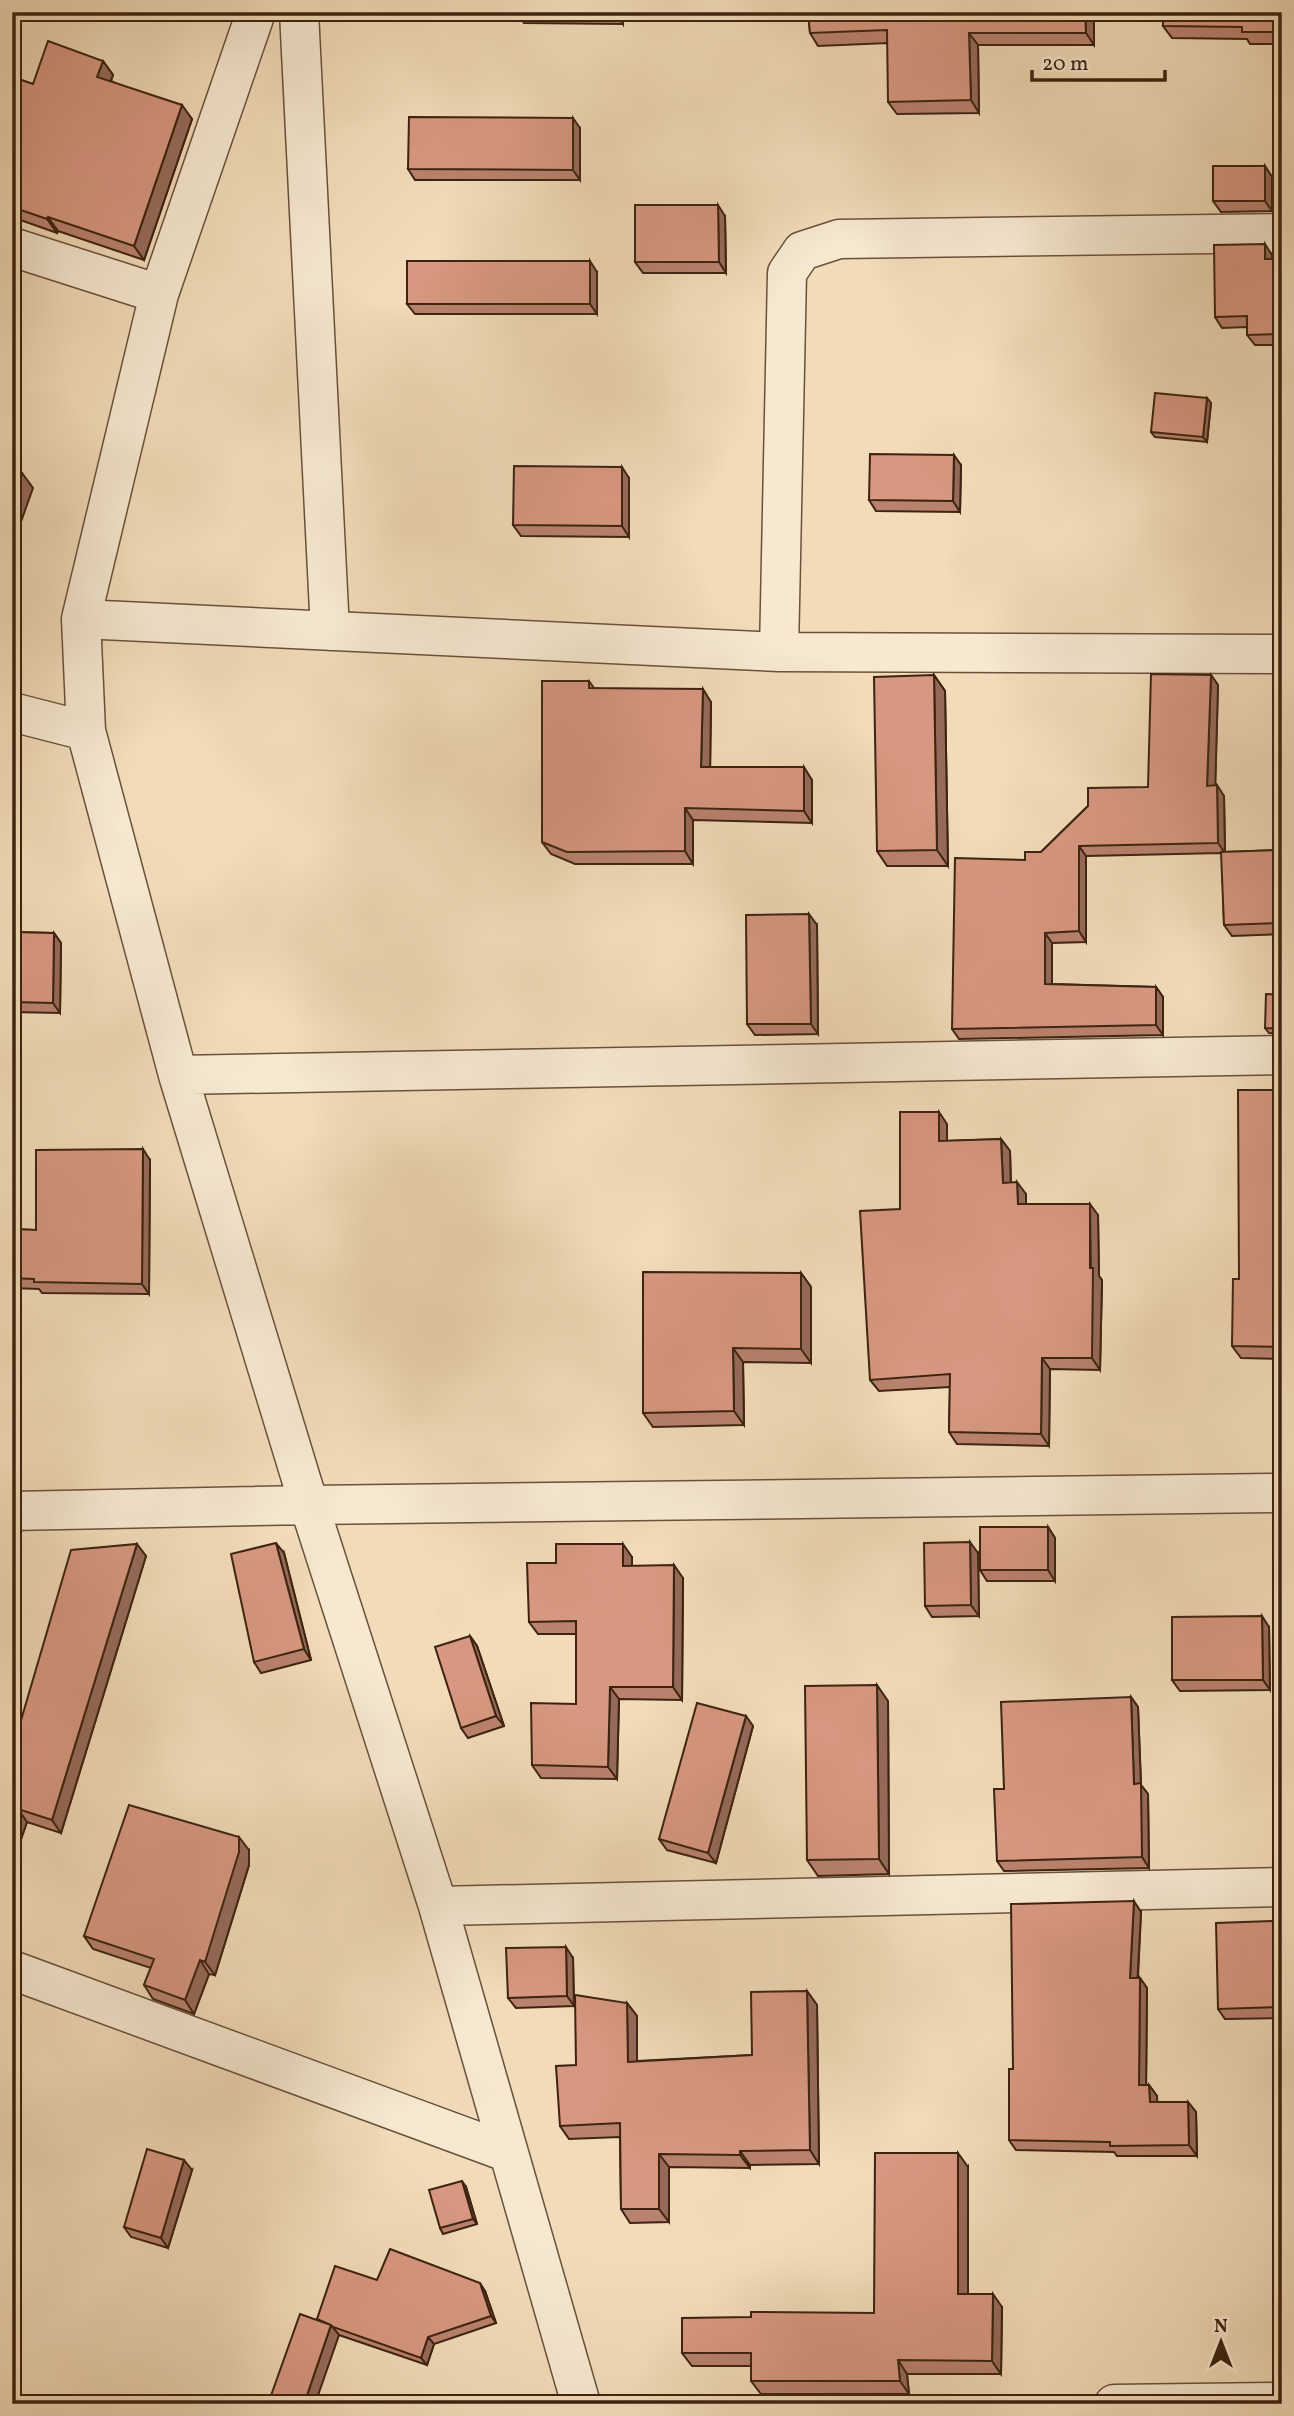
<svg xmlns="http://www.w3.org/2000/svg" width="1294" height="2416" font-family="Vollkorn,serif">
	<style>
		.lines { fill: none; stroke-linecap: round; stroke-linejoin: round }
		.minor-casing { stroke: #6a513a; stroke-width: 41 }
		.minor { stroke: #f6e8d1; stroke-width: 38 }
		.wall { fill: #b9826e; stroke: #3d2310; stroke-width: 2 }
		.shaded-wall { fill: #966a5a; stroke: #3d2310; stroke-width: 2 }
		.building { fill: #d79780; stroke: #3d2310; stroke-width: 2 }
	</style>
	<rect width="100%" height="100%" fill="#f1dbb8"/>
	<filter id="stains"><feTurbulence type="fractalNoise" baseFrequency=".00286" numOctaves="4"/><feColorMatrix values="0 0 0 0 .2 0 0 0 0 .09 0 0 0 0 .02 0 0 0 .5 -.17"/></filter>
	<radialGradient id="worn" r=".72"><stop offset=".6" stop-color="#630" stop-opacity="0"/><stop offset="1" stop-color="#630" stop-opacity=".3"/></radialGradient>
	<g class="lines">
		<g class="minor-casing">
			<path id="minor" d="M256,12L159,294L81,619L86,731L178,1075L309,1505L438,1906L581,2404
				M299,12L330,631
				M12,247L159,294
				M81,619L779,652L1282,654
				M779,652L787,273L802,251L839,239L1282,233
				M12,712L86,731
				M178,1075L1282,1055
				M12,1511L309,1505L1282,1493
				M438,1906L1282,1887
				M12,1970L509,2153
				M1114,2404L1282,2402"/>
		</g>
		<use href="#minor" class="minor"/>
	</g>
	<path class="wall" d="M417,12H623V24L524,23L521,18H421Z
		M808,12H1094V45H978L979,113L897,114L888,102V43L818,46L810,33Z
		M1282,12V44H1250L1247,39L1172,38L1163,26Z
		M103,61L113,75L111,81L192,119L144,260L58,231L57,233L12,217V77L33,84Z
		M580,128V180H415L408,169Z
		M1265,166L1272,177V211L1221,212L1213,201Z
		M725,216L726,273H643L635,262Z
		M1272,255V259H1282V345H1255L1247,335V327L1222,328L1215,317Z
		M597,272V314H415L407,304Z
		M1207,398L1211,403L1207,442L1155,437L1151,432Z
		M961,465L960,512L876,511L869,500Z
		M629,478V537L521,536L513,525Z
		M934,675L945,691L948,866H887L877,851Z
		M1211,675L1218,685L1215,786L1224,796L1225,852L1277,850L1279,854H1282V934L1232,936L1224,925L1222,853L1086,856V942L1052,943V984L1156,987L1163,997V1035L959,1039L952,1029L1025,860L1041,852L1088,806L1148,787Z
		M589,681L594,688L711,702L710,767L812,780V823L693,820V864H575L551,854L542,842Z
		M817,925L818,1034L755,1035L747,1024Z
		M12,932L54,933L61,943L60,1013L12,1012Z
		M1282,995V1034L1269,1033L1265,1028Z
		M1275,1090L1277,1092H1282V1359L1241,1358L1232,1346L1239,1279Z
		M947,1124V1141L1001,1139L1010,1151L1011,1183L1026,1194V1204L1098,1215L1099,1276L1102,1280L1100,1370L1050,1369L1049,1446L957,1444L949,1432L950,1387L879,1391L870,1380L900,1209Z
		M150,1160L149,1294L42,1293L39,1289L12,1288V1229L36,1230Z
		M801,1273L811,1287V1363L743,1362L744,1425L653,1427L643,1413Z
		M1048,1527L1055,1538V1581H987L980,1570Z
		M284,1553L311,1660L261,1673L254,1662Z
		M978,1553L979,1616L932,1617L925,1606Z
		M146,1556L61,1833L27,1822L12,1865V1751Z
		M632,1557V1566L683,1578L682,1700L619,1699L617,1779L541,1778L532,1765L576,1704V1634H538L529,1622L556,1563Z
		M1269,1627L1270,1690L1180,1691L1172,1680Z
		M470,1636L477,1646L504,1726L468,1738L461,1728Z
		M1131,1697L1138,1707L1141,1785L1148,1794L1149,1868L1004,1871L997,1861L1004,1789Z
		M888,1701L889,1874L818,1876L807,1860Z
		M753,1726L716,1863L667,1850L659,1839Z
		M249,1850V1865L215,1975L209,1974L194,2014L153,1999L144,1985L151,1968L93,1949L84,1936Z
		M1141,1912L1138,1978H1140L1147,1988L1146,2085H1149L1157,2096V2102H1188L1196,2112L1197,2156H1117L1114,2152L1016,2150L1009,2140L1013,2069Z
		M1275,1921L1282,1930V2018L1225,2019L1218,2009Z
		M573,1958L574,2006L516,2008L508,1998Z
		M807,1991L817,2005L819,2164L750,2165V2168L669,2167V2222L630,2223L621,2209L620,2137L569,2139L560,2126L576,2065L627,2003L637,2016V2061L752,2055Z
		M968,2167V2294L1002,2307L1001,2374H907L909,2394H761L751,2381V2366H692L682,2353L751,2317L874,2313Z
		M192,2170L168,2248L131,2237L124,2227Z
		M466,2187L477,2224L443,2234L440,2228Z
		M377,2280L485,2291L496,2323L434,2344L427,2365L339,2335L317,2319Z"/>
	<path class="shaded-wall" d="M616,12H623V24Z
		M1085,12H1094V45L1086,33Z
		M969,33L978,45L979,113L971,100Z
		M103,61L113,75L107,91L97,77Z
		M182,105L192,119L144,260L134,246Z
		M573,118L580,128V180L573,170Z
		M1265,166L1272,177V211L1265,201Z
		M718,205L725,216L726,273L719,262Z
		M48,217L58,231L57,233L47,219Z
		M1265,244L1272,255V270L1265,259Z
		M590,261L597,272V314L590,304Z
		M1207,398L1211,403L1207,442L1203,437Z
		M954,455L961,465L960,512L953,501Z
		M622,467L629,478V537L622,526Z
		M22,473L33,488L12,547V501Z
		M934,675L945,691L948,866L937,850Z
		M1211,675L1218,685L1215,796L1207,786Z
		M703,689L711,702L710,780L701,767Z
		M804,767L812,780V823L804,811Z
		M1217,785L1224,796L1225,853L1218,843Z
		M685,808L693,820V864L685,851Z
		M1079,846L1086,856V942L1079,931Z
		M1279,913L1282,916V926L1280,923Z
		M809,914L817,925L818,1034L811,1024Z
		M54,933L61,943L60,1013L53,1003Z
		M1045,933L1052,943V994L1045,984Z
		M1156,987L1163,997V1035L1156,1025Z
		M939,1112L947,1124V1153L939,1141Z
		M1001,1139L1010,1151L1011,1195L1003,1183Z
		M143,1149L150,1160L149,1294L142,1284Z
		M1017,1182L1026,1194V1215L1018,1204Z
		M1090,1204L1098,1215L1099,1276L1102,1280L1100,1370L1092,1358Z
		M801,1273L811,1287V1363L801,1349Z
		M733,1348L743,1362L744,1425L734,1411Z
		M1042,1358L1050,1369L1049,1446L1041,1434Z
		M1048,1527L1055,1538V1581L1048,1570Z
		M970,1542L978,1553L979,1616L971,1605Z
		M276,1543L284,1553L311,1660L304,1649Z
		M137,1544L146,1556L61,1833L52,1820Z
		M623,1544L632,1557V1579L623,1566Z
		M674,1565L683,1578L682,1700L673,1687Z
		M1262,1616L1269,1627L1270,1690L1263,1680Z
		M470,1636L477,1646L504,1726L496,1716Z
		M877,1685L888,1701L889,1874L879,1859Z
		M610,1687L619,1699L617,1779L608,1767Z
		M1131,1697L1138,1707L1141,1785L1148,1794L1149,1868L1142,1857L1134,1784Z
		M746,1716L753,1726L716,1863L708,1853Z
		M18,1809L27,1822L12,1865V1827Z
		M239,1837L249,1850V1865L215,1975L205,1962Z
		M1134,1901L1141,1912L1137,1988L1130,1978Z
		M1275,1921L1282,1930V2013L1277,2007Z
		M566,1947L573,1958L574,2006L567,1996Z
		M200,1960L209,1974L194,2014L185,2000Z
		M1140,1978L1147,1988L1146,2096L1139,2085Z
		M807,1991L817,2005L819,2164L810,2150Z
		M627,2003L637,2016V2075L628,2062Z
		M1149,2085L1157,2096L1158,2112L1150,2102Z
		M1188,2102L1196,2112L1197,2156L1189,2145Z
		M740,2151L750,2165V2168L740,2155Z
		M958,2153L968,2167V2307L958,2294Z
		M659,2154L669,2167V2222L659,2209Z
		M184,2160L192,2170L168,2248L161,2238Z
		M462,2181L466,2187L477,2224L473,2219Z
		M480,2283L485,2291L496,2323L491,2316Z
		M993,2294L1002,2307L1001,2374L992,2361Z
		M331,2325L339,2335L315,2404H304Z
		M428,2337L434,2344L427,2365L421,2358Z
		M898,2360L907,2374L909,2394L900,2381Z"/>
	<path class="building" d="M531,12H616V13Z
		M808,12H1085L1086,33H969L971,100L888,102L887,30L810,33Z
		M1163,12H1282V32H1242V27L1163,26Z
		M48,41L103,61L97,77L182,105L134,246L48,217L47,219L12,207V77L33,84Z
		M409,117L573,118V170L408,169Z
		M1213,166H1265V201H1213Z
		M635,205H718L719,262H635Z
		M1265,244V259H1282V334L1247,335V316L1215,317L1214,245Z
		M407,261H590V304H407Z
		M1155,393L1207,398L1203,437L1151,432Z
		M870,454L954,455L953,501L869,500Z
		M514,466L622,467V526L513,525Z
		M12,469L22,473L12,501Z
		M1151,674L1211,675L1207,786L1217,785L1218,843L1079,846V931L1045,933V984L1156,987V1025L952,1029L955,858L1025,860V852H1041L1088,806V788L1148,787Z
		M934,675L937,850L877,851L874,677Z
		M542,681H589V688L703,689L701,767H804V811L685,808V851L567,852L542,842Z
		M1277,850V854H1282V913H1279L1280,923L1224,925L1221,852Z
		M809,914L811,1024H747L746,915Z
		M12,932L54,933L53,1003L12,1002Z
		M1266,994L1282,995V1029L1265,1028Z
		M1238,1090H1275V1092H1282V1347L1232,1346L1233,1279H1239Z
		M900,1112H939V1141L1001,1139L1003,1183L1017,1182L1018,1204H1090V1268H1093L1092,1358H1042L1041,1434L949,1432L950,1374L870,1380L860,1211L900,1209Z
		M143,1149L142,1284L34,1282V1279L12,1278V1229L36,1230V1150Z
		M643,1272L801,1273V1349L733,1348L734,1411L643,1413Z
		M980,1527H1048V1570H980Z
		M970,1542L971,1605L925,1606L924,1543Z
		M276,1543L304,1649L254,1662L231,1554Z
		M137,1544L52,1820L18,1809L12,1827V1751L71,1550Z
		M556,1544H623V1566L674,1565L673,1687H610L608,1767L532,1765L531,1703L576,1704V1621L529,1622L527,1563H556Z
		M1262,1616L1263,1680H1172V1617Z
		M470,1636L496,1716L461,1728L435,1647Z
		M877,1685L879,1859L807,1860L805,1686Z
		M1131,1697L1134,1784L1141,1783L1142,1857L997,1861L994,1789H1004L1001,1702Z
		M697,1703L746,1716L708,1853L659,1839Z
		M129,1805L239,1837V1852L205,1962L200,1960L185,2000L144,1985L154,1959L84,1936Z
		M1134,1901L1130,1978H1140L1139,2085H1149L1150,2102H1188L1189,2145L1110,2146V2142L1009,2140V2069H1013L1011,1904Z
		M1275,1921L1277,2007L1218,2009L1216,1923Z
		M566,1947L567,1996L508,1998L506,1948Z
		M807,1991L810,2150L740,2151V2155L659,2154V2209H621L620,2123L560,2126L556,2066L576,2065L575,1995L627,2003L628,2062L752,2055L751,1992Z
		M147,2149L184,2160L161,2238L124,2227Z
		M875,2153H958V2294H993L992,2361L898,2360L900,2381H751V2353H682V2318L751,2317V2312L874,2313Z
		M462,2181L473,2219L440,2228L429,2190Z
		M390,2249L480,2283L491,2316L428,2337L421,2358L333,2327L331,2325L317,2319L335,2266L377,2280Z
		M300,2314L331,2325L304,2404H268Z"/>
	<rect width="1294" height="2416" fill="none" stroke="#f1dbb8" stroke-width="42"/>
	<rect x="14" y="14" width="1266" height="2388" fill="none" stroke="#3d2310" stroke-width="3.5"/>
	<rect x="21" y="21" width="1252" height="2374" fill="none" stroke="#3d2310" stroke-width="2"/>
	<g transform="translate(1221 2342)" stroke="#f6e8d1" stroke-width="5" paint-order="stroke">
	<path d="M0-5L12 26L0 18L-12 26Z" fill="#3d2310"/>
	<text y="-10" font-size="19" font-weight="bold" text-anchor="middle" fill="#3d2310">N</text>
	</g>
	<path d="M1032 70v10h133v-10" fill="none" stroke="#3d2310" stroke-width="3.5"/>
	<text x="1042" y="70" font-size="21" fill="#3d2310" stroke="#f6e8d1" stroke-width="5" paint-order="stroke">20 m</text>
	<rect width="100%" height="100%" filter="url(#stains)"/>
	<rect width="100%" height="100%" fill="url(#worn)"/>
</svg>
